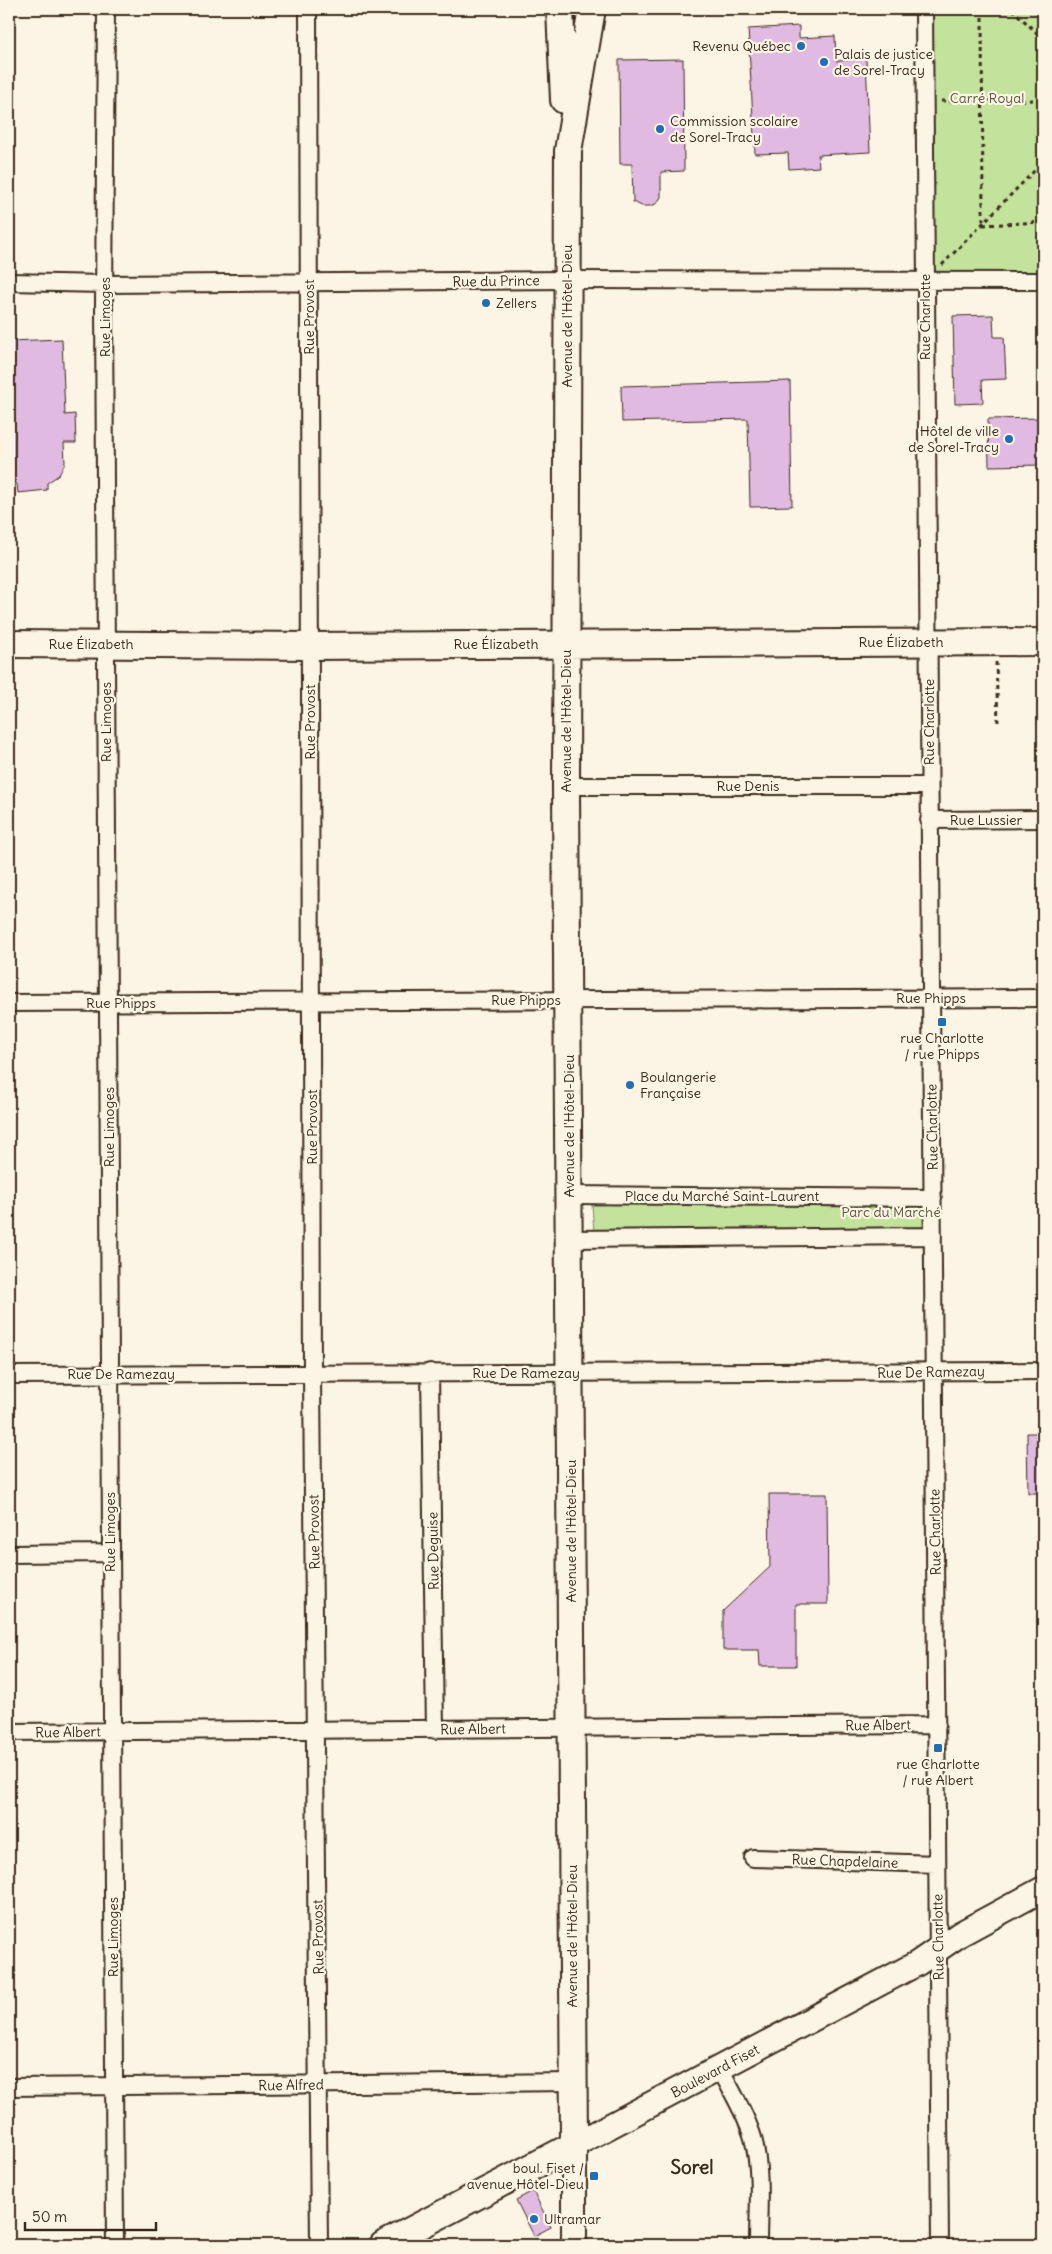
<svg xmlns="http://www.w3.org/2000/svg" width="1052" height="2254" font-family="Delius,sans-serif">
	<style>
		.green { fill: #c3e39c; stroke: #7f865d }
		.building { fill: #e1bae2; stroke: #3b2a1e }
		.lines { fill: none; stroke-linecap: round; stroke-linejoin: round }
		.street-casing { stroke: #3b2a1e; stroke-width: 20 }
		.secondary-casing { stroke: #3b2a1e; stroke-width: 28 }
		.primary-casing { stroke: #3b2a1e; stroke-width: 30 }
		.path { stroke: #3b2a1e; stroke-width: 3; stroke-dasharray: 4 4; stroke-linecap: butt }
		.street { stroke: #fcf5e5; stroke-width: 16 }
		.secondary { stroke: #fcf5e5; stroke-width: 24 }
		.primary { stroke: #fcf5e5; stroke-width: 26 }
		.poi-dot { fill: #1f6fb2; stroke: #fcf5e5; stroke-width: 2 }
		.labels { text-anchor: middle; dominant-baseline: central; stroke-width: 4.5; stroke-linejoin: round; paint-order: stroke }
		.poi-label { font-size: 14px; fill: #3b2a1e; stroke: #fcf5e5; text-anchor: start }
		.park-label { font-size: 14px; fill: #5d583e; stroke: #fcf5e5 }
		.street-label { font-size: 14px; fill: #3b2a1e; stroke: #fcf5e5 }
		.district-label { font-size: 19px; font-weight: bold; fill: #3b2a1e; stroke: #fcf5e5 }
	</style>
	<rect width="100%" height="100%" fill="#fcf5e5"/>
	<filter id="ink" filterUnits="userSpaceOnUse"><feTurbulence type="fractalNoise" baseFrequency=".02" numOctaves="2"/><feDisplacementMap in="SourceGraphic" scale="10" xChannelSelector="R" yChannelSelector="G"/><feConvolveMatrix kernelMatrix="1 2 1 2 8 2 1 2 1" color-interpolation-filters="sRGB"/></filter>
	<g filter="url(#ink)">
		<path class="green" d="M931,9H1043V281H931Z
			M938,1191V1232H594L592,1205Z"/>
		<path class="building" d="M799,26V38L835,36L836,61L866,59L870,152L818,155L819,167L789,169L788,153L755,154L748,29Z
			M683,59L684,171L661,172V197L657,203L651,206H642L633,202L632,164H620L619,60Z
			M993,315L994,337H1004L1006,379L982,380L983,403L955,404L953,316Z
			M62,339L65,415L75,414L76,443H64L65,463L59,475L47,483V490L18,493L17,484L9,478V341Z
			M790,381L792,506L750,507L748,419L622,422L621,386Z
			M1043,418V465L989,466L988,419Z
			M1027,1433H1043V1493H1028Z
			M769,1494H827L828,1604H796V1666H760L759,1650H723V1611L770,1567Z
			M533,2191L551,2227L534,2236L516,2200Z"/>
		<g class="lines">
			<g class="street-casing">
				<path id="street" d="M106,9L104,305L115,2245
					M308,9L312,1373L319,2245
					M924,9L940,2245
					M9,282L105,284L567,280L1043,281
					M566,786H929
					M929,820L1043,819
					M9,1003L1043,998
					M570,1195L933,1198
					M570,1239L933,1236
					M430,1372L435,1730
					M9,1375L1043,1371
					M9,1554L110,1553
					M9,1732L937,1725
					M753,1858L937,1864
					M720,2068C731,2091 746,2114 753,2138C762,2172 758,2210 758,2245
					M9,2087L573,2082"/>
			</g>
			<g class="secondary-casing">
				<path id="secondary" d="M574,2245V2145L918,1963L960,1934L1043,1889"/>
			</g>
			<g class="primary-casing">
				<path id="primary" d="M560,9L564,100
					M9,644L309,646L1043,642
					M383,2245L574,2145L566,786L568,151L592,9"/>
			</g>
			<path class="path" d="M982,9L983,225L1043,222
				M1012,9L1043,39
				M941,101L1043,100
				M942,265L1043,162
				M996,662L998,723"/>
			<use href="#street" class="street"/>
			<use href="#secondary" class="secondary"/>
			<use href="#primary" class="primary"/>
		</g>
	</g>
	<g class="poi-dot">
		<circle cx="801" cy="46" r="5"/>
		<circle cx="824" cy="62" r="5"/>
		<circle cx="660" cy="129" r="5"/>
		<circle cx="486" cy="303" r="5"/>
		<circle cx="1009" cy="439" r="5"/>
		<rect x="937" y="1017" width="10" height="10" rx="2.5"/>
		<circle cx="630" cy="1085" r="5"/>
		<rect x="933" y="1743" width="10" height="10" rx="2.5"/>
		<rect x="589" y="2171" width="10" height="10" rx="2.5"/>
		<circle cx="534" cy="2219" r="5"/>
	</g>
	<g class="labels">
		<g class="poi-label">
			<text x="791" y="46" text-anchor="end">Revenu Québec</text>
			<text x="834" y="54">Palais de justice<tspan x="834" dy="16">de Sorel-Tracy</tspan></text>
			<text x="670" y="121">Commission scolaire<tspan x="670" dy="16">de Sorel-Tracy</tspan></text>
			<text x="496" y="303">Zellers</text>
			<text x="999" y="431" text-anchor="end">Hôtel de ville<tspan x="999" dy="16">de Sorel-Tracy</tspan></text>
			<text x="942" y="1038" text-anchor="middle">rue Charlotte<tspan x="942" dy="16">/ rue Phipps</tspan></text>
			<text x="640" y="1077">Boulangerie<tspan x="640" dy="16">Française</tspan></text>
			<text x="938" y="1764" text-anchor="middle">rue Charlotte<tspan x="938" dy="16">/ rue Albert</tspan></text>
			<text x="584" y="2168" text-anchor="end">boul. Fiset /<tspan x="584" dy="16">avenue Hôtel-Dieu</tspan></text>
			<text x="544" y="2219">Ultramar</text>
		</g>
		<g class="park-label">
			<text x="987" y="98">Carré Royal</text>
			<text x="891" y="1212">Parc du Marché</text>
		</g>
		<g class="street-label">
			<text transform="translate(496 281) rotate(-1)">Rue du Prince</text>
			<text transform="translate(567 316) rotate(-90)">Avenue de l'Hôtel-Dieu</text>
			<text transform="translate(105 317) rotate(-90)">Rue Limoges</text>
			<text transform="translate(309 317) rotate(-90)">Rue Provost</text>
			<text transform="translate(925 317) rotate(-90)">Rue Charlotte</text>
			<text x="901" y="642">Rue Élizabeth</text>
			<text x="91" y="644">Rue Élizabeth</text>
			<text x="496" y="644">Rue Élizabeth</text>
			<text transform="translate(566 721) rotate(-90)">Avenue de l'Hôtel-Dieu</text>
			<text transform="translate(106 722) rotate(-90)">Rue Limoges</text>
			<text transform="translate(310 722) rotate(-90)">Rue Provost</text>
			<text transform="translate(929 722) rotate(-90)">Rue Charlotte</text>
			<text x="748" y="786">Rue Denis</text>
			<text x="986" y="820">Rue Lussier</text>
			<text x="931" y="998">Rue Phipps</text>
			<text x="526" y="1000">Rue Phipps</text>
			<text x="121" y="1003">Rue Phipps</text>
			<text transform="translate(569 1126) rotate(-90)">Avenue de l'Hôtel-Dieu</text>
			<text transform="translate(109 1127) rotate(-90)">Rue Limoges</text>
			<text transform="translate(312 1127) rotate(-90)">Rue Provost</text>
			<text transform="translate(932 1127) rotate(-91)">Rue Charlotte</text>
			<text x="722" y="1196">Place du Marché Saint-Laurent</text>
			<text transform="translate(931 1372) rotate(-1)">Rue De Ramezay</text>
			<text x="526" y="1373">Rue De Ramezay</text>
			<text x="121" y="1374">Rue De Ramezay</text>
			<text transform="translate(571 1531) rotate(-90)">Avenue de l'Hôtel-Dieu</text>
			<text transform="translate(110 1532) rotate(-90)">Rue Limoges</text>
			<text transform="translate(314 1532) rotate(-91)">Rue Provost</text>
			<text transform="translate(935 1532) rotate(-91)">Rue Charlotte</text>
			<text transform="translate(433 1551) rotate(-91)">Rue Deguise</text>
			<text transform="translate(878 1725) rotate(-1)">Rue Albert</text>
			<text transform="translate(473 1729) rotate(-1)">Rue Albert</text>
			<text transform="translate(68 1732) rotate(-1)">Rue Albert</text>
			<text transform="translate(845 1861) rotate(2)">Rue Chapdelaine</text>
			<text transform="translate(572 1936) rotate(-90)">Avenue de l'Hôtel-Dieu</text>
			<text transform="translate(113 1937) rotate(-90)">Rue Limoges</text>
			<text transform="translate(318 1937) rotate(-91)">Rue Provost</text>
			<text transform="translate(938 1937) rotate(-91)">Rue Charlotte</text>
			<text transform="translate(715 2071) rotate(-28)">Boulevard Fiset</text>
			<text transform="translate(291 2085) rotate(-1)">Rue Alfred</text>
		</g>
		<g class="district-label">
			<text x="692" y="2167">Sorel</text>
		</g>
	</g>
	<rect width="1052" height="2254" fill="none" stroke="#fcf5e5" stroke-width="30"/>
	<rect x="15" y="15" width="1022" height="2224" fill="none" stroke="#3b2a1e" stroke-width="2" filter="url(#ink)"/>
	<path d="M25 2222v8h131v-8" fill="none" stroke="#3b2a1e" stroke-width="2.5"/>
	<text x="32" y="2222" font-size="15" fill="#3b2a1e" stroke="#fcf5e5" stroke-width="4" paint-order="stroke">50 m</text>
</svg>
